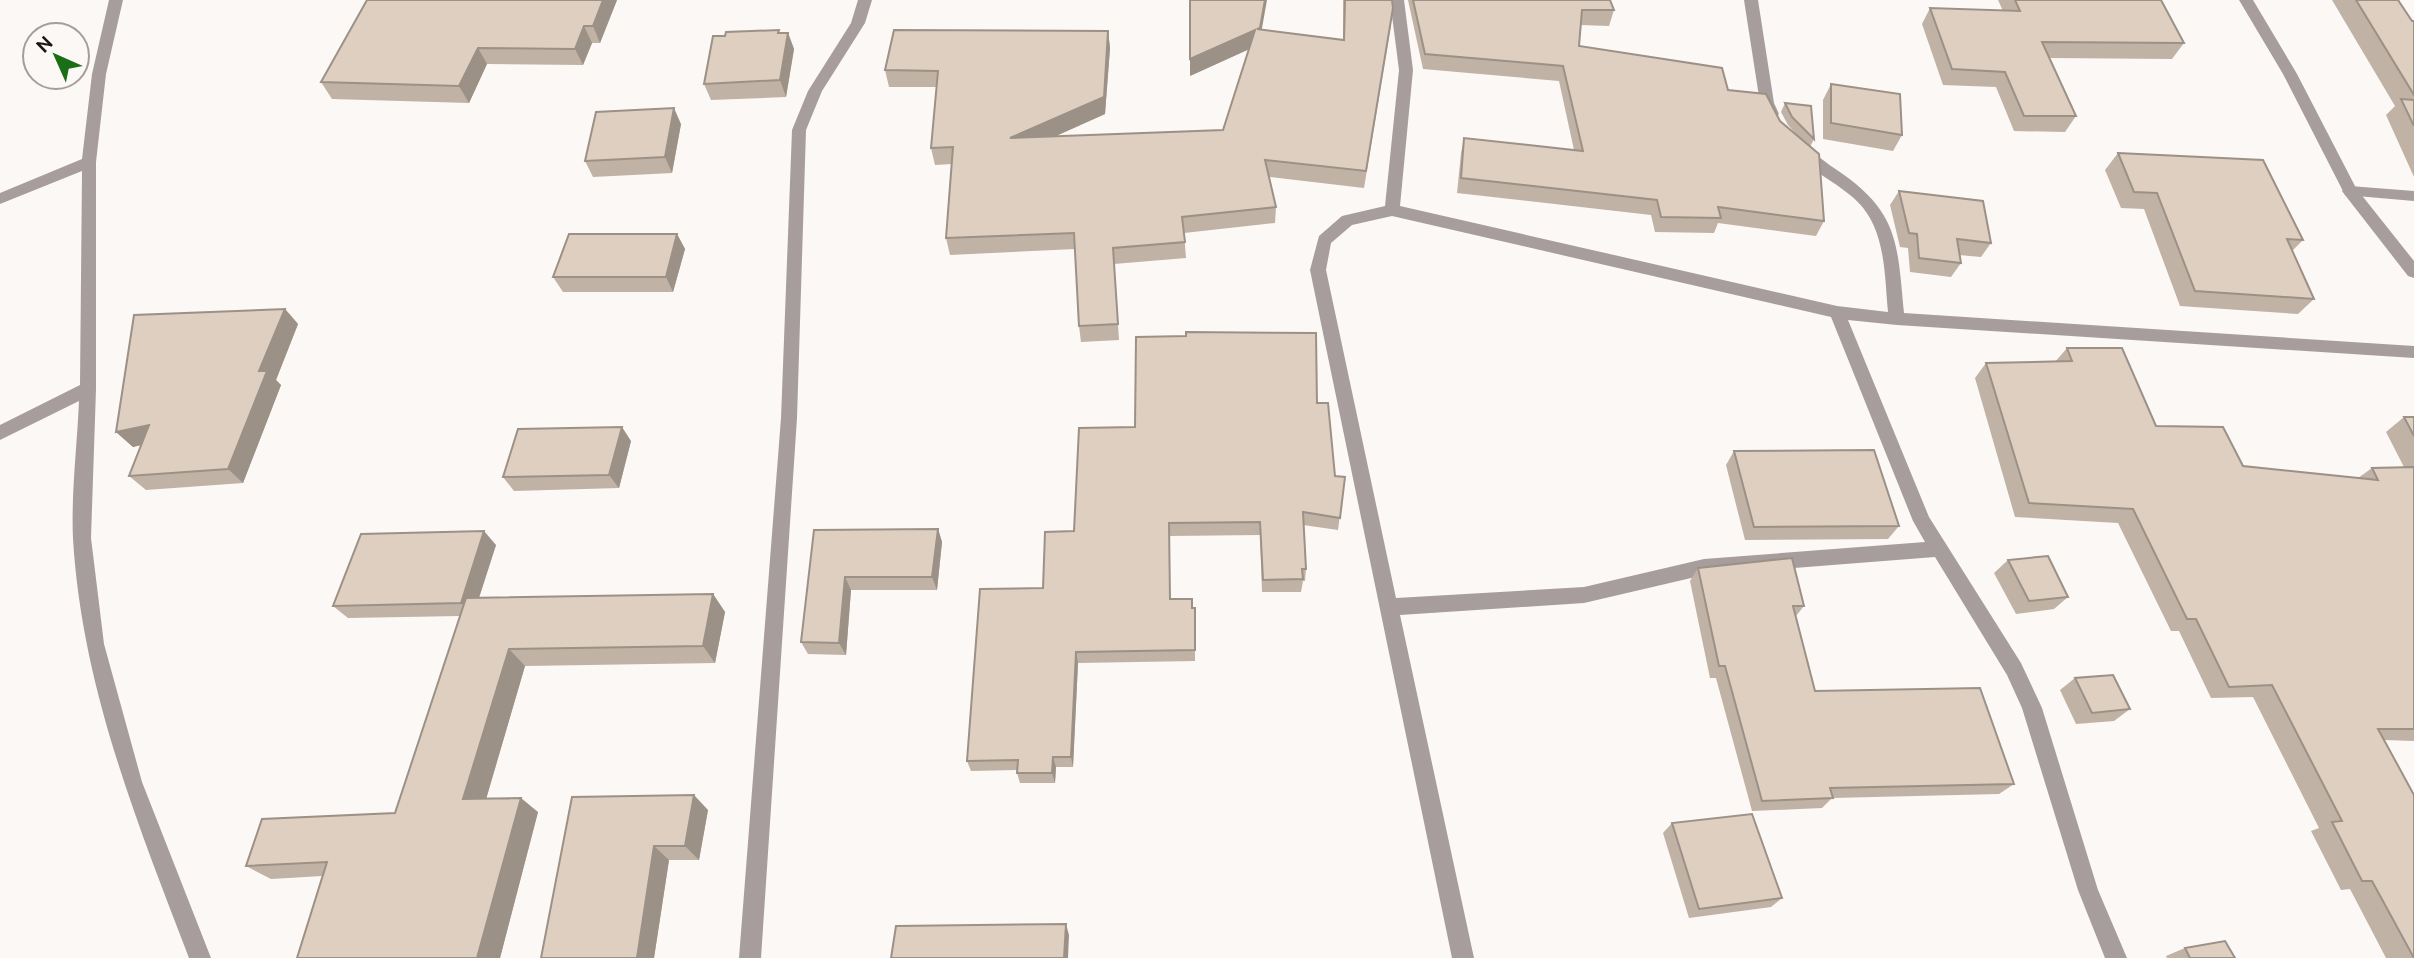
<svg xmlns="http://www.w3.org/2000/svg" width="2414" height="958" font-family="Ubuntu,sans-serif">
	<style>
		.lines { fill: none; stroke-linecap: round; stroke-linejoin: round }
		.minor { fill: #a79d9c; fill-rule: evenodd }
		.tertiary { fill: #a79d9c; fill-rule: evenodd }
		.wall { fill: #c0b2a5 }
		.shaded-wall { fill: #9c9186 }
		.building { fill: #dfcfc0; stroke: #9c9186; stroke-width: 2 }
	</style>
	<rect width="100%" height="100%" fill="#fcf8f6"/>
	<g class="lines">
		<path class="minor" d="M109,0H123L106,74L96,162V389L91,538L104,644L142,782L211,958H189C137,822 82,687 73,539C71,494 77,447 79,401L0,440V425L80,385L82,171L0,204V193L82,159L92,74Z
			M858,0H872L865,23L822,91L806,130L797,418L761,958H739L781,418L792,130L808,91L851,23Z
			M1390,0H1404L1413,70L1400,206L1837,306L1888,312C1884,270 1886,223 1850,195C1833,181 1813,171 1797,156L1795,152L1797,148L1802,147C1813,150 1824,162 1834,168C1899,211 1897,241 1904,313L2414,346V358L1897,325L1848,320L1929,517L2021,663L2042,708L2098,890L2127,958H2105L2078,890L2022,708L2007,675L1935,557L1704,575L1584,603L1400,615L1474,958H1452L1310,270L1319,236L1342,216L1385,206L1399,70ZM1392,216L1831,317L1913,521L1925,542L1704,559L1584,587L1396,598L1326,270L1331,243L1352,225Z
			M1744,0H1758L1774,103L1779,114L1772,119L1767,118L1760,103Z
			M2350,186L2414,191V201L2345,195L2342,191L2345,187Z"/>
		<path class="tertiary" d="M2239,0H2253L2297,74L2356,188L2414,261V278L2408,276L2345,195L2283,74Z"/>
	</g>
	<path class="wall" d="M617,0L600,43H592L583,65L487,64L469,103L332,99L321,82Z
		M1343,0H1392L1391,25L1364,188L1269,177L1276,207L1275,223L1184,233L1186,258L1114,264L1119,340L1081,342L1079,326L1075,249L950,255L946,238L952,164L935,165L931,148L937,87H889L885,70L1108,31L1110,48L1105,114L1054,137L1223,130L1249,49L1190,76L1262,30L1343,40Z
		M1408,0H1610L1614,10L1609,26L1581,25L1579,46L1728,90L1780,121L1799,137L1788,125L1781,112L1785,103L1814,139L1810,147L1824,221L1816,236L1718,223L1714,233L1655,232L1651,215L1457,193L1461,153L1464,138L1574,150L1559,81L1423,69Z
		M1998,0H2161L2184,43L2172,59L2049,58L2076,116L2065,132L2014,131L1996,87L1943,85L1922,24L1930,8L2003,11Z
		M2332,0H2398L2412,21H2414V177L2386,115L2395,106Z
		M780,33H788L794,49L786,97L711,100L704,84Z
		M1831,84L1902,135L1893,151L1823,139V100Z
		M681,124L672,173L593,177L585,161Z
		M2118,153L2303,240L2292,251L2314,299L2298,314L2180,306L2144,209L2121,208L2105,170Z
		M1899,191L1991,243L1981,257L1959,255L1961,263L1951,277L1910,272L1908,248L1900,247L1890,205Z
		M677,234L685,249L673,292H563L553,277Z
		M285,309L298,324L276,380L281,385L243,483L146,490L129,476L141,445L133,447L116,432Z
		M2067,348L2156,426L2243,466L2358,478L2372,468L2404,467L2386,432L2404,417H2414V741L2384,740L2414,958H2386L2350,889L2341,890L2311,831L2319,828L2253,697L2211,698L2179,631H2171L2118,523L2015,517L1975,378L1986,363L2055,362Z
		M1317,403L1335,476L1345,477L1338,530L1303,525L1306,569L1305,581H1303L1301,592H1262L1260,535L1169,536L1170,599L1192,608H1195V661L1078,663L1073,767H1056L1055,783H1020L1017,773V770L971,771L967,761L1043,588L1074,531L1135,427Z
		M631,441L619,488L514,491L503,477Z
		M1734,451L1899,526L1888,539L1745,540L1726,465Z
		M938,529L942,542L937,590H851L846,655L808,654L801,642L814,530Z
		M496,545L479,598L713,594L725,612L715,663L525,666L486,799L538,812L500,958H297L322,876L271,879L246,866L395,813L460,616L348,618L333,606Z
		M2008,560L2068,597L2054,609L2016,614L1994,573Z
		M1698,568L1804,606L1796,616L1815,691L2014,784L1999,794L1832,798L1822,808L1752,811L1716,678H1710L1690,581Z
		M2075,678L2130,709L2114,721L2076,724L2060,690Z
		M572,797L708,810L699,860H669L654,958H541Z
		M1672,823L1782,898L1771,907L1689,918L1663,833Z
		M2185,948L2235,958H2167L2166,956Z"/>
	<path class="shaded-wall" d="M603,0H617L600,43L593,26Z
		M1265,0H1267L1259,45L1257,29Z
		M584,26L592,43L583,65L575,49Z
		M1255,30L1254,47L1190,76V59Z
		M1108,31L1110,48L1105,114L1013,155L1010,138Z
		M788,33L794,49L786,97L780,80Z
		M478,48L487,64L469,103L459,86Z
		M674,108L681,124L672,173L665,157Z
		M677,234L685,249L673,292L666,277Z
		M285,309L298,324L276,380L281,385L243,483L228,469L259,371Z
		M149,425L166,439L133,447L116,432Z
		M622,427L631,441L619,488L609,475Z
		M938,529L942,542L937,590L932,577Z
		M484,531L496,545L473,616L461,603Z
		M845,577L851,590L846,655L839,643Z
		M713,594L725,612L715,663L703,646Z
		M509,649L525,666L482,813L463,799Z
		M1076,652L1078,663L1073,767L1071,757Z
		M1053,757L1056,767L1055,783L1052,773Z
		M694,795L708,810L699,860L685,846Z
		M521,798L538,812L500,958H477Z
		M654,846L669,860L654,958H637Z
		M1066,924L1069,935L1068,958H1064Z"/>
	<path class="building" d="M367,0H603L593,26H584L575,49L478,48L459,86L321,82Z
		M1190,0H1265L1260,28L1257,29L1344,40L1345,0H1392L1393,8L1366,171L1265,160L1276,207L1182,217L1185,242L1113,248L1118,324L1079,326L1074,233L946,238L953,147L931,148L938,71L885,70L894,30L1108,31L1104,97L1010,138L1223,130L1255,30L1190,59Z
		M1413,0H1610L1614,10H1582L1579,46L1722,68L1728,90L1766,94L1780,121L1819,154L1824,221L1718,207L1721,218L1661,217L1657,200L1461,178L1464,138L1583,151L1563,66L1425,54Z
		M2015,0H2161L2184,43L2042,42L2076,116H2024L2005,72L1952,69L1930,8L2020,11Z
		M2356,0H2398L2412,21H2414V95Z
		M779,30L778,33H788L780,80L704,84L713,36H725L726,32Z
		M1831,84L1900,94L1902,135L1831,123Z
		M2401,99L2414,100V126Z
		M1785,103L1811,106L1814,139L1792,117Z
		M674,108L665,157L585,161L596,112Z
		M2118,153L2263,160L2303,240L2287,239L2314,299L2195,291L2157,193L2134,192Z
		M1899,191L1983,201L1991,243L1957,239L1961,263L1919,258L1917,234L1909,233Z
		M569,234H677L666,277H553Z
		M285,309L259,371H267L228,469L129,476L149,425L116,432L134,315Z
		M1186,332L1316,333L1317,403H1328L1335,476L1345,477L1340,518L1303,512L1306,569H1302L1303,579L1263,580L1260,522L1169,523L1170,599H1192V608H1195V650L1076,652L1071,757H1053L1052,773H1017L1018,760L967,761L980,589L1043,588L1045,532L1074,531L1079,428L1135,427L1136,337L1186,336Z
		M2067,348H2122L2156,426L2223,427L2243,466L2378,480L2372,468L2414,467V729H2378L2414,795V958L2372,881H2362L2332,822L2342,821L2272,685L2229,687L2196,619H2187L2133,509L2029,503L1986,363L2072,361Z
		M2404,417H2414V436Z
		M622,427L609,475L503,477L518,429Z
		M1874,450L1899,526L1754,527L1734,451Z
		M938,529L932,577H845L839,643L801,642L814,530Z
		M484,531L461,603L333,606L361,534Z
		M2048,556L2068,597L2029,601L2008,560Z
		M1792,558L1804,606H1793L1815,691L1980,688L2014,784L1830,788L1833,798L1762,801L1725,666H1719L1698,568Z
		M713,594L703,646L509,649L463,799L521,798L477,958H297L327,862L246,866L262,819L395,813L466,598Z
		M2113,675L2130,709L2092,713L2075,678Z
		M694,795L685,846H654L637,958H541L572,797Z
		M1752,814L1782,898L1699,909L1672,823Z
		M1066,924L1064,958H891L896,926Z
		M2225,941L2235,958H2190L2185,948Z"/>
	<g transform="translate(56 56) rotate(315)"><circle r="33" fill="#fcf8f6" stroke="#a39d9b" stroke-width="2"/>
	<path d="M0-5L12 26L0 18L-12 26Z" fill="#1a6e15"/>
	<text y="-10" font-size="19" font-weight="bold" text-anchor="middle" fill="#1d1512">N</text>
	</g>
</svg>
